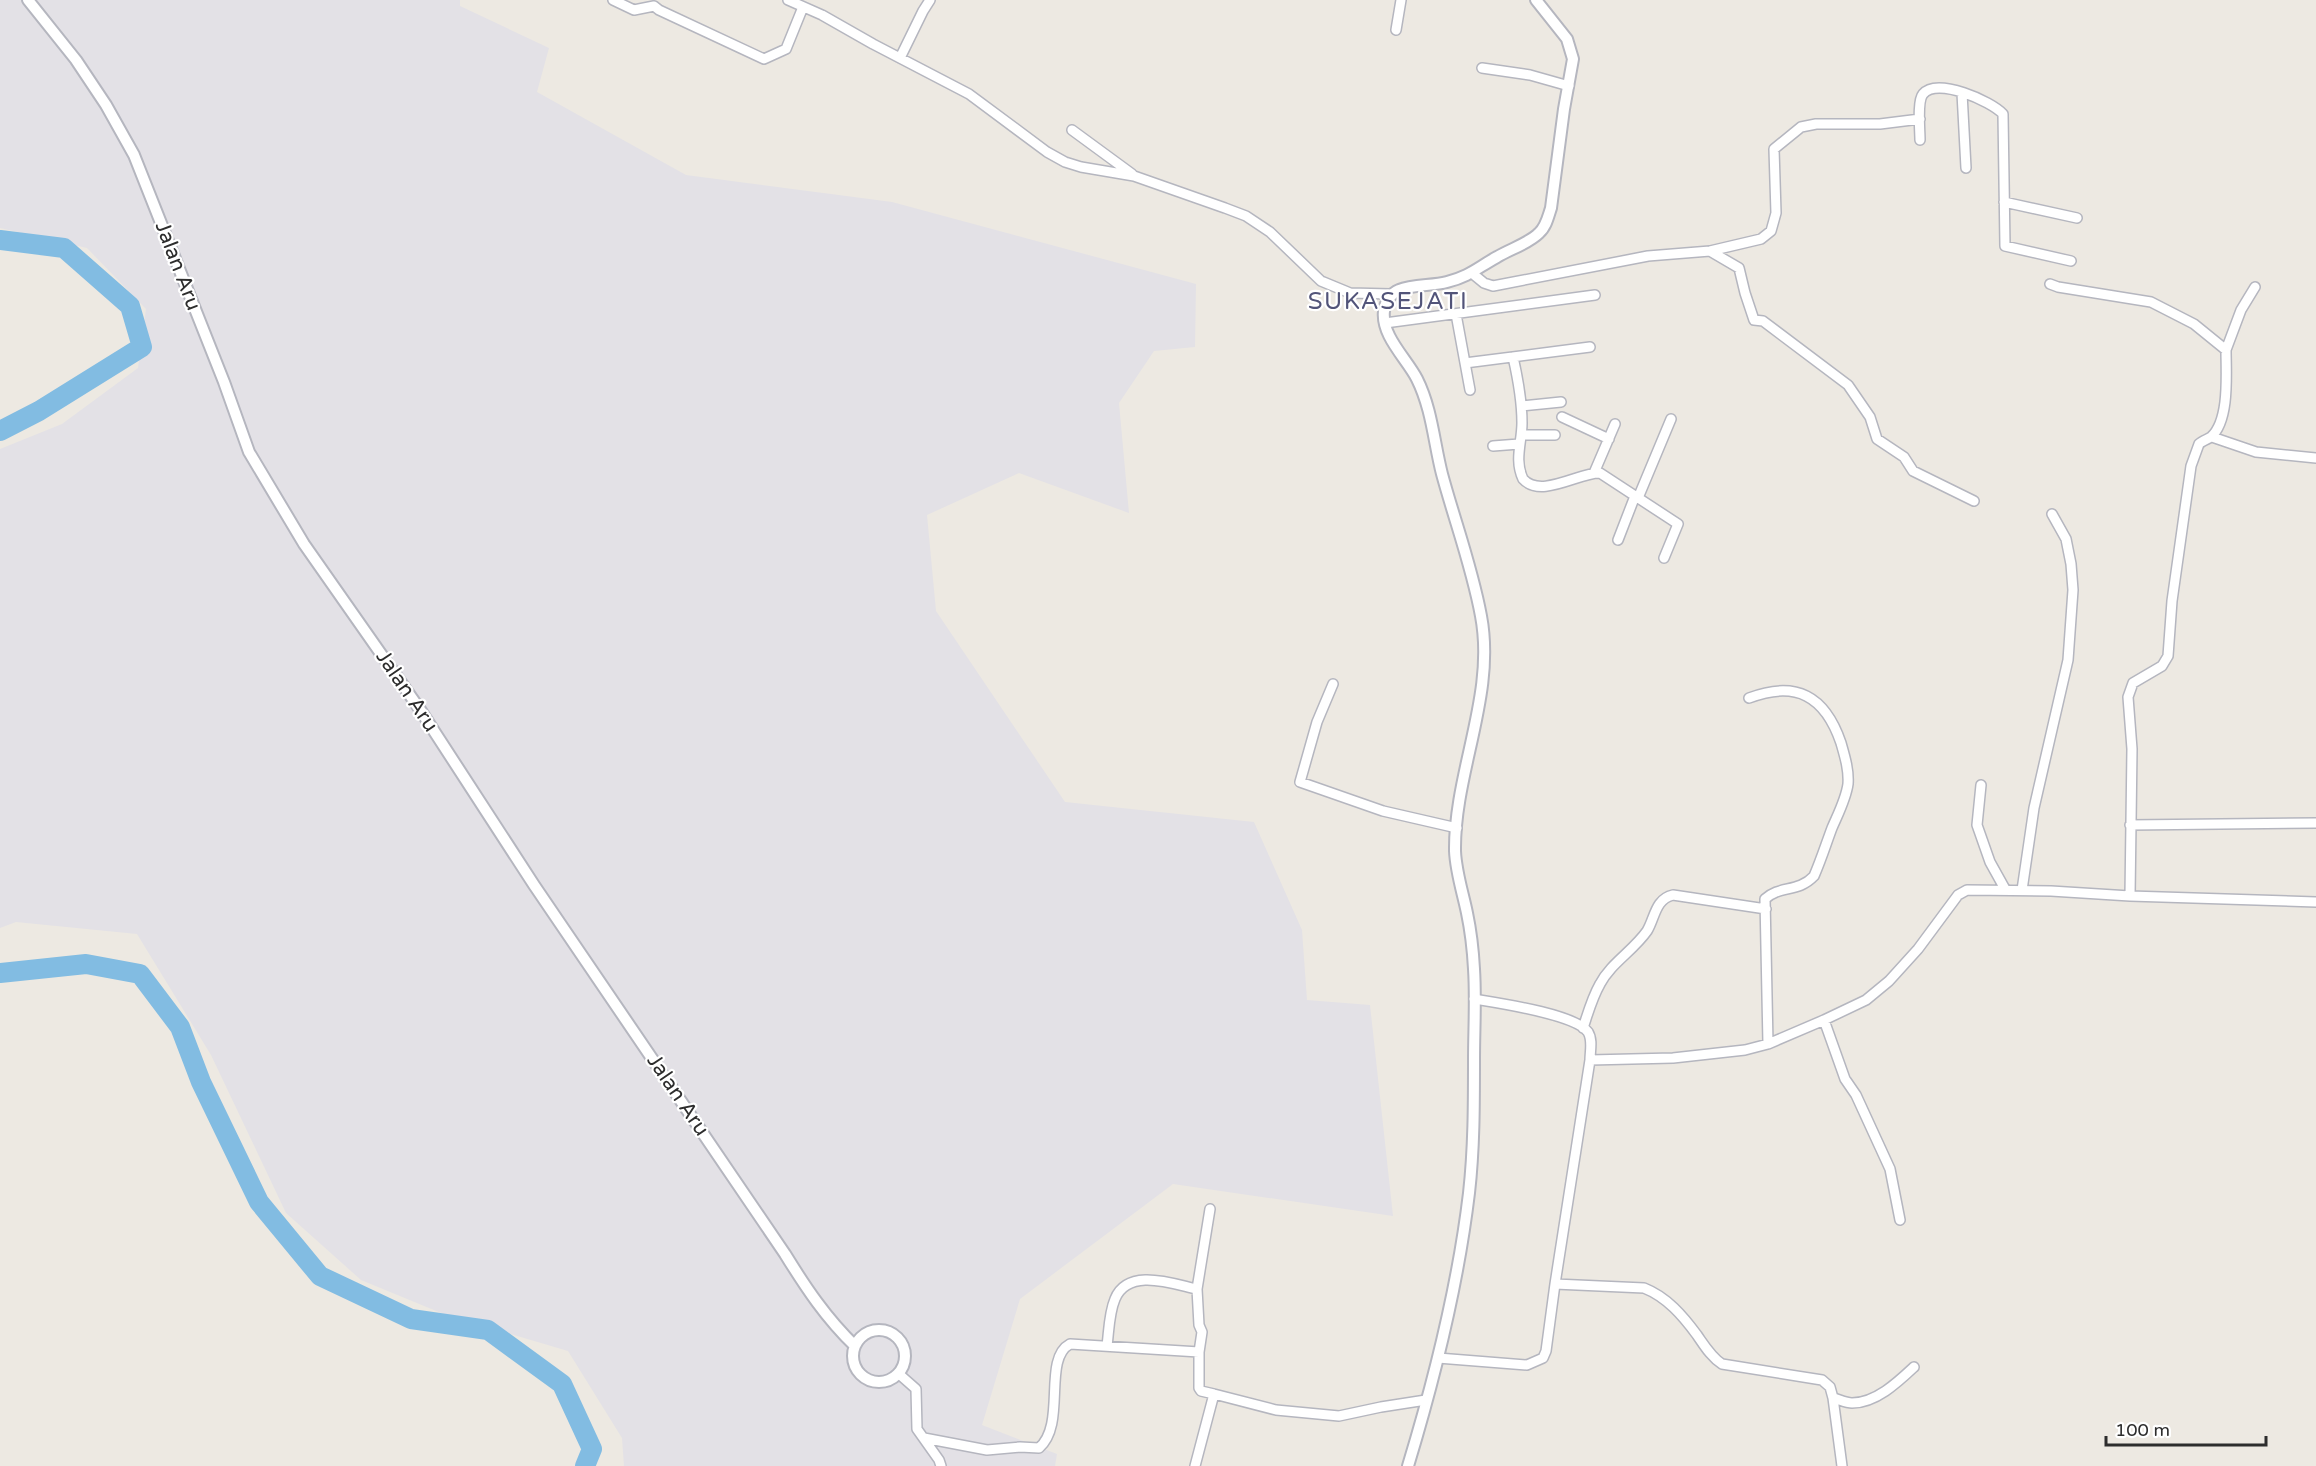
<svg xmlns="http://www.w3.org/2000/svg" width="2316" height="1466" font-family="'Varela Round',sans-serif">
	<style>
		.industrial { fill: #e3e1e6 }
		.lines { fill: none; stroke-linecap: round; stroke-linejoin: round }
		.river { stroke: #82bce2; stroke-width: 20 }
		.minor-casing { stroke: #b5b6bf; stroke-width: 12 }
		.tertiary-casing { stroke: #b5b6bf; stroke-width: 14 }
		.minor { stroke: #fff; stroke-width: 9 }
		.tertiary { stroke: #fff; stroke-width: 10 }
		.labels { text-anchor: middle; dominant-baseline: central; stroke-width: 4.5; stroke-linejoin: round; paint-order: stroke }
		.street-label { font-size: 21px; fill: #2d2d2d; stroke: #fff }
		.quarter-label { font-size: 24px; letter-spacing: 1.5px; fill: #525479; stroke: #fff }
	</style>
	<rect width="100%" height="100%" fill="#ede9e2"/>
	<path class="industrial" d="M0,0H460V6L549,48L537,92L686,175L892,202L1196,284L1195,347L1154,351L1119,403L1129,513L1019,473L927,515L936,611L1065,802L1254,822L1302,930L1307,1000L1370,1005L1393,1216L1173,1184L1020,1299L982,1425L1057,1454L1055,1466H624L622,1438L568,1351L446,1315L361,1280L286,1213L211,1055L137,934L16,922L0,928V449L62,424L138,368L146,309L87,248L0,228Z"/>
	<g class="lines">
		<path class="river" d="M0,240L64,248L130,306L142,347L39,411L0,431
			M0,973L86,964L140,974L180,1027L201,1082L259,1202L320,1276L411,1319L488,1330L562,1384L592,1449L585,1466"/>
		<g class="minor-casing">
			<path id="minor" d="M613,0L634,10L654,6L659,10L764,59L786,49L803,7
				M788,0L822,15L873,44L969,94L1047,152L1065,162L1081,167L1134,176L1225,208L1246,216L1270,232L1321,281L1350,293L1391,294
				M1396,30L1401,0
				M900,58L923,11L930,0
				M1482,68L1530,75L1569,86
				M1962,93L1966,168
				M1072,130L1132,174
				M1920,140C1920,130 1917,101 1923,94C1937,77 1991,101 2003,114L2005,246L2071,261
				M2004,202L2077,218
				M1710,251L1739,268L1745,293L1754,320L1763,321L1848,385L1870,417L1877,439L1904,457L1913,471L1974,501
				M1473,274L1484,283L1493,286L1648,256L1710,251L1761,239L1771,231L1776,213L1774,149L1801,127L1816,124H1880L1920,119
				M2050,284L2058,287L2151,302L2194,324L2226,350C2226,373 2230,420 2211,437C2208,439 2202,441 2199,444L2191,466L2172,601L2168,656L2162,666L2133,683L2128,697L2132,749L2130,896
				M1456,314L1470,390
				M1385,323L1595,295
				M2226,350L2241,310L2255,287
				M1513,357C1518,379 1522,400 1522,423C1522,442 1514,460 1523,479C1541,499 1580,472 1600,473L1678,524L1664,558
				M1465,363L1590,347
				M1522,406L1561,402
				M1562,417L1609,439
				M1522,435H1555
				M2212,437L2256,452L2316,458
				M1493,446L1519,444
				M1594,473L1615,424
				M1638,498L1671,419
				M1618,540L1635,496
				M1333,684L1317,722L1300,782L1383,811L1457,828
				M1749,698C1796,680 1825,696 1841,743C1845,757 1849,770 1848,784C1846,799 1838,814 1832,828C1826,844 1821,860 1814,876C1798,893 1780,885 1765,899L1768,1044
				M1981,785L1977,825L1990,862L2005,889
				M2130,825L2316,823
				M2022,890L2034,808L2068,660L2073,590L2071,564L2066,539L2052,514
				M1474,999C1498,1003 1575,1014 1588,1032C1593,1040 1590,1051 1590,1060L1673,1058L1745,1050L1768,1044L1824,1020L1866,1000L1889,981L1918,949L1958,895L1967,890L2051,891L2130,896L2316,902
				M1824,1020L1845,1079L1856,1095L1890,1169L1900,1220
				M1583,1028C1588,1013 1592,998 1600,984C1611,963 1633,951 1647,931C1655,918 1655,899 1673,895L1766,909
				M1555,1284L1644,1288C1667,1297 1683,1316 1697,1335C1704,1345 1711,1357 1722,1364L1822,1380L1830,1387L1833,1398L1842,1466
				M1107,1346C1109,1330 1109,1313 1115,1299C1128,1267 1173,1284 1197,1289
				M1438,1358L1527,1365L1543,1358L1546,1351L1555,1284L1590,1060
				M899,1374L916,1389L917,1429L939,1460L941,1466
				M1214,1394L1276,1410L1339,1416L1381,1407L1426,1400
				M1833,1398C1838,1399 1846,1403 1852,1403C1876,1403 1898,1382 1914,1367
				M924,1438L987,1450L1020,1447L1039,1448C1067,1424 1042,1359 1070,1344L1199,1352
				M1195,1466L1214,1394L1201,1391L1199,1388V1352L1202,1332L1199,1325L1197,1289L1210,1209"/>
		</g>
		<g class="tertiary-casing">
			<path id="tertiary" d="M28,0L76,60L106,105L134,155L224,382L249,452L304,544L421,711L534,885L785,1254C806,1288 826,1318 855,1346
				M853 1356a26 26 0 1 1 52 0a26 26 0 1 1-52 0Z
				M1408,1466C1435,1377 1458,1285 1469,1193C1474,1149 1474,1104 1474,1060C1474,1029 1476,999 1474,969C1473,950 1471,932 1467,913C1463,893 1456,873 1455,851C1454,772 1496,695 1481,616C1472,567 1455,522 1442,474C1434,443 1432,409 1417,379C1407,359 1381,336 1384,311C1385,303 1391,293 1399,290C1413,284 1432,286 1447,282C1470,276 1477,268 1497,257C1510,249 1528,244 1539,233C1546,227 1548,217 1551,208L1564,109L1573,59L1567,39L1536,0"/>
		</g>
		<use href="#minor" class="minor"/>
		<use href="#tertiary" class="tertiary"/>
	</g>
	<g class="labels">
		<g class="street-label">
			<text transform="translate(178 266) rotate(69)">Jalan Aru</text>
			<text transform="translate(407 691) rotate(56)">Jalan Aru</text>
			<text transform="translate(678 1095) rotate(56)">Jalan Aru</text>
		</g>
		<g class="quarter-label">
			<text x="1388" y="301">SUKASEJATI</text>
		</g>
	</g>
	<path d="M2106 1436v9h160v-9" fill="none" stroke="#2d2d2d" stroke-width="3"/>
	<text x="2115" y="1436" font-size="18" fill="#2d2d2d" stroke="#ffffff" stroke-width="4.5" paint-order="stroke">100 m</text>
</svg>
